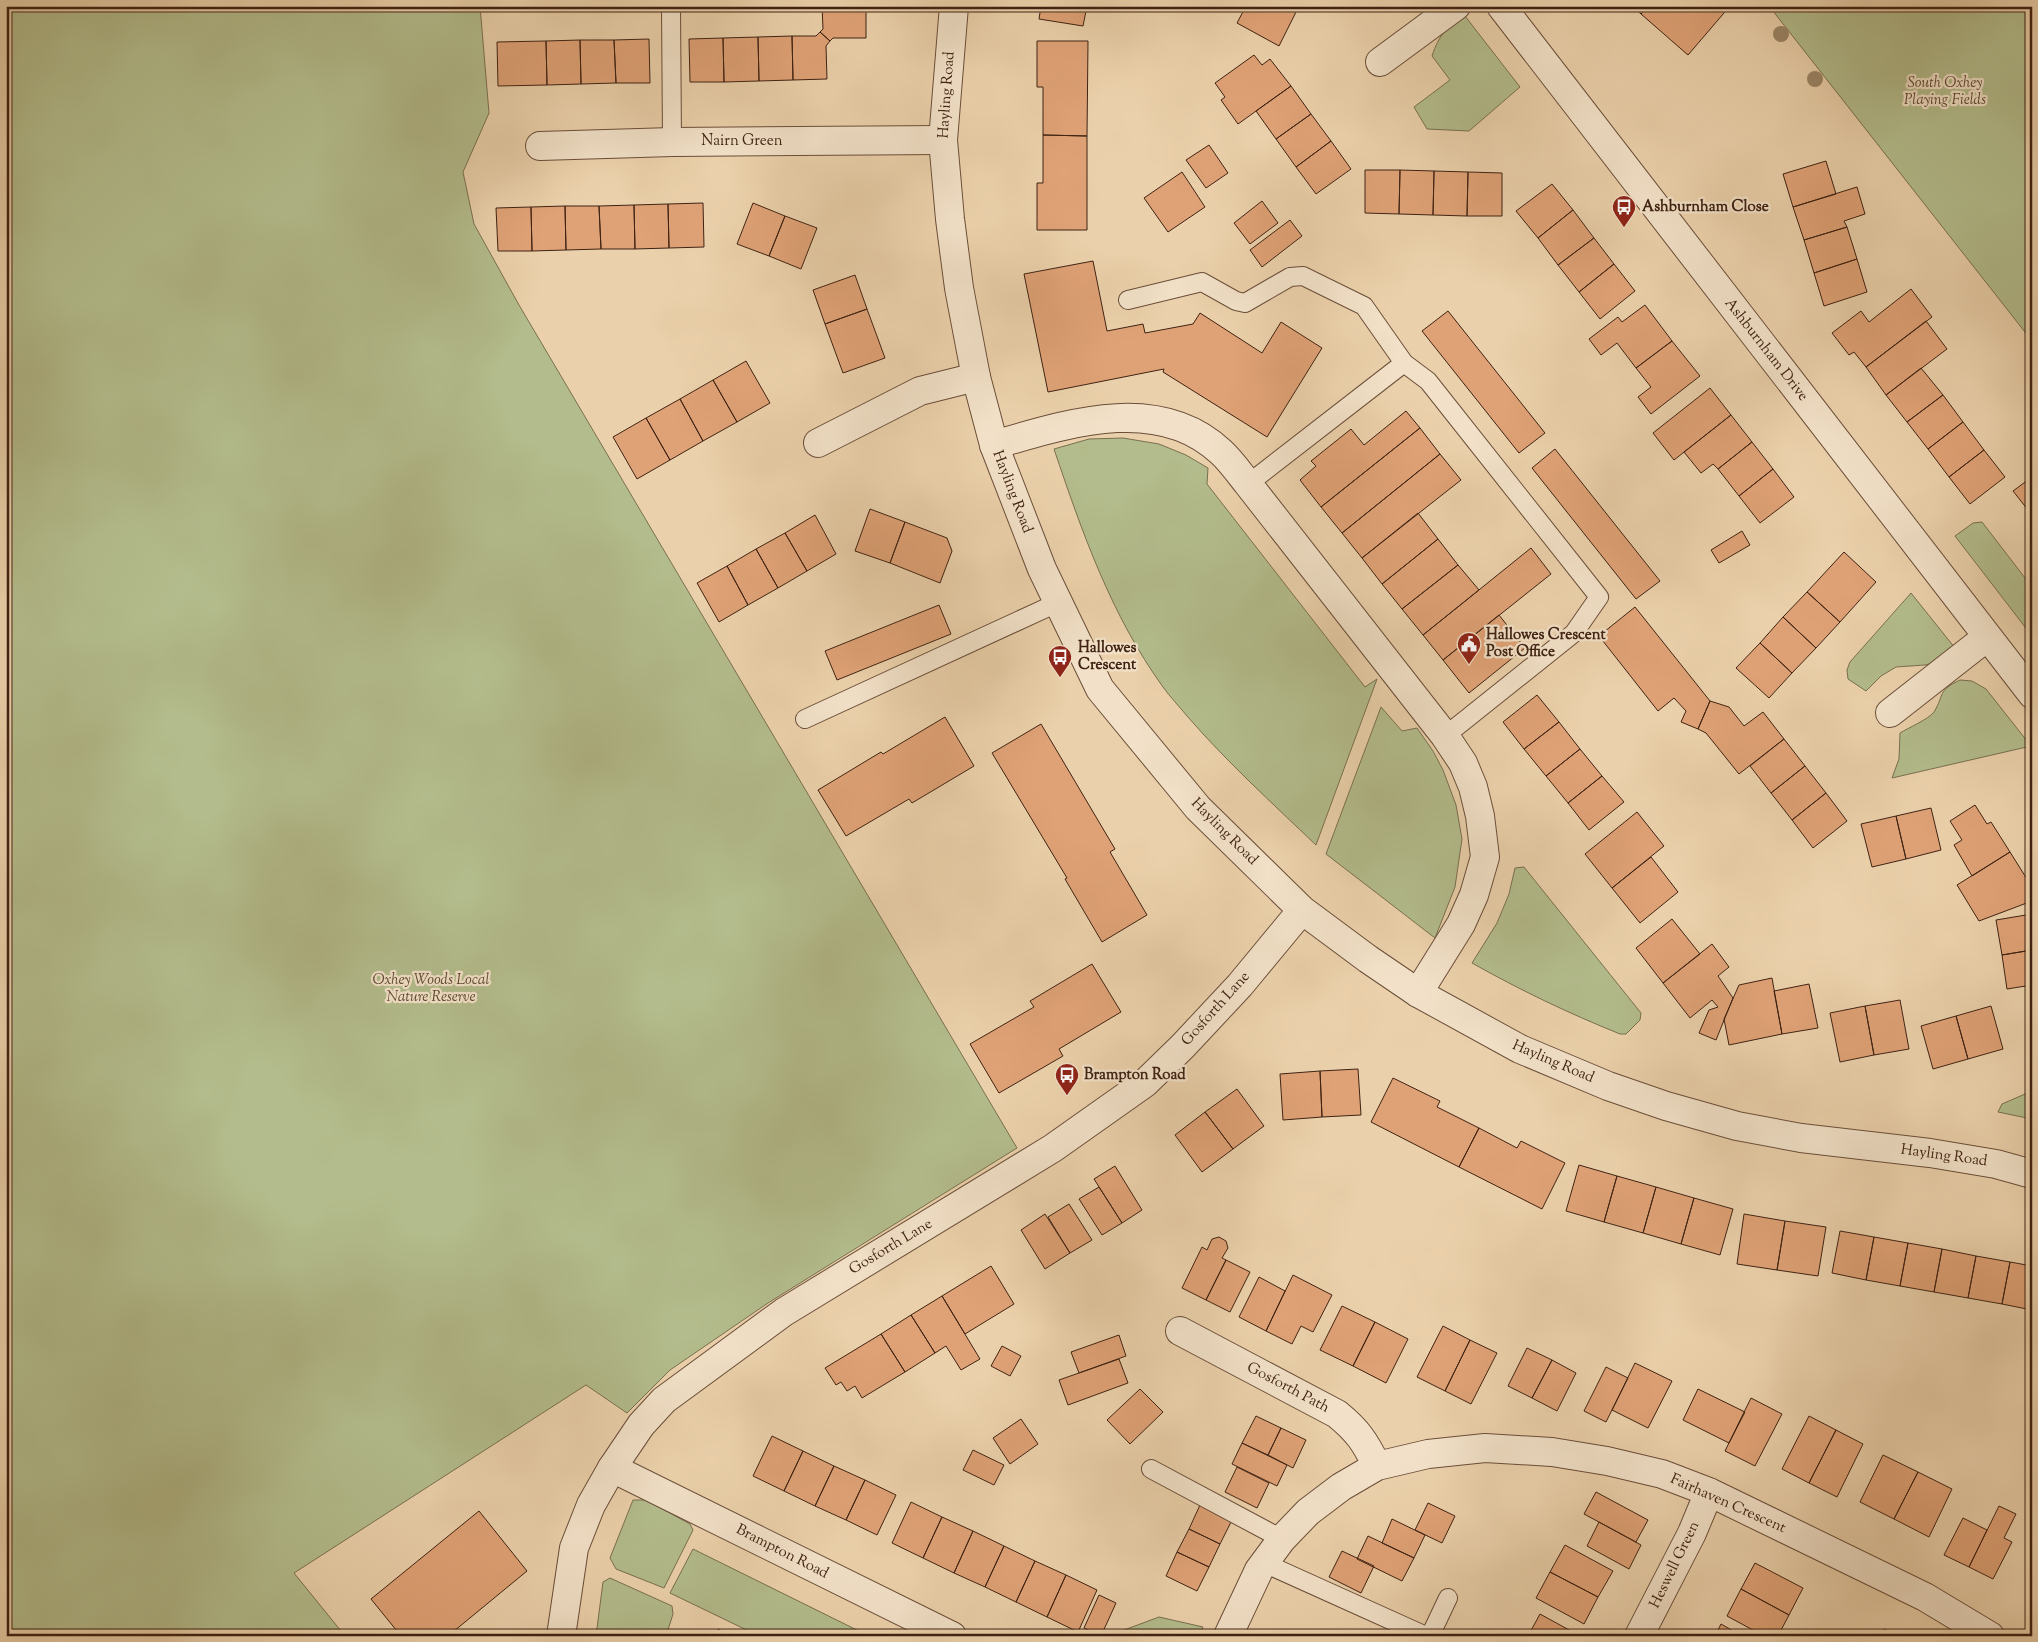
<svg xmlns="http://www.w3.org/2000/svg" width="2038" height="1642" font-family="'Sorts Mill Goudy',serif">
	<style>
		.green { fill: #b3bc8c; stroke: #796f50 }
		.building { fill: #dfa276; stroke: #3f2213 }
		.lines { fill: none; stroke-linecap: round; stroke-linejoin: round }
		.service-casing { stroke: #6a4e39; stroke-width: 20 }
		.minor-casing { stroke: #6a4e39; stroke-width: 30 }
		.tertiary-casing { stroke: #6a4e39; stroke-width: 30 }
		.service { stroke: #f2e1c8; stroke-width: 18 }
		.minor { stroke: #f2e1c8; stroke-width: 28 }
		.tertiary { stroke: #f2e1c8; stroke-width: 28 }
		.tree { fill: #9c8668 }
		.labels { text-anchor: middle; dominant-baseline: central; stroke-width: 4.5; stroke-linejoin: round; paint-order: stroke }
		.park-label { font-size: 15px; font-style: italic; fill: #5c4831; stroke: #f2e1c8 }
		.street-label { font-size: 15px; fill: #3f2213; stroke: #f2e1c8 }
		.poi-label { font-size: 15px; font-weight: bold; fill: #3f2213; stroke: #f2e1c8; text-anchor: start }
	</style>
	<rect width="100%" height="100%" fill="#ebd1ab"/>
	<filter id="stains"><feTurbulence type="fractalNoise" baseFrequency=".004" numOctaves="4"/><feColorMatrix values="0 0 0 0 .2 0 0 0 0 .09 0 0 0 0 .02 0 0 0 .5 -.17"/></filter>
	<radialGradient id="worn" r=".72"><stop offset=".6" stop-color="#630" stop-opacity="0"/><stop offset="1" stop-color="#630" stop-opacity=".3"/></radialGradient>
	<path class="green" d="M6,6H480L489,113L463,172L474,224L519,305L1017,1148L768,1303L670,1370L627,1413L586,1385L294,1573L345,1636H6Z
		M1769,6H2032V341Z
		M1465,16L1520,87L1469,131L1427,129L1414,107L1450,80L1432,56C1439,35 1446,27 1465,16Z
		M1123,438L1159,444L1186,455L1208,468L1207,484L1365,687L1377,679L1316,845C1272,803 1227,762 1187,716C1179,706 1170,697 1163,687C1111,615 1082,532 1054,449L1089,439Z
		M1982,522L2032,587V636L1955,536L1973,523Z
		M1911,593L1955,648L1938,662L1925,665L1896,667L1881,676L1866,691L1848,679L1847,670L1850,662Z
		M1960,680L1972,681L1986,689L2031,746L1892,778L1899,759L1900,733C1908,728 1929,719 1934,712C1945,694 1937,691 1960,680Z
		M1381,707L1402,731L1417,728L1433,751L1443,770L1456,805L1462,839L1455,887L1435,938L1326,854Z
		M1524,867L1641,1013L1640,1020L1626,1034H1620C1568,1013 1520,990 1472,963L1497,923L1509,894L1515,868Z
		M2032,1091V1119L1998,1112L2002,1104Z
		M633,1500H646L690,1524L693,1530L664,1588L616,1569L610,1558Z
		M693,1549L869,1636H759L670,1593Z
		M610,1578L672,1606L673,1614L666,1636H596L603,1582Z
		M1159,1617L1203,1627L1199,1636H1108Z"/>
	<path class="building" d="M822,6H866V38H833L830,41L820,32L823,29Z
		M1041,6H1087L1083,26L1039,19Z
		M1246,6H1299L1279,46L1237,23Z
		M1632,6H1648L1641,14Z
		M1648,6H1730L1688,55L1641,14Z
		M820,32L830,41L826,46L827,79L793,80L792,36H816Z
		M792,36L793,80L759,81L758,37Z
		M758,37L759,81L724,82L723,38Z
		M723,38L724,82H690L689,39Z
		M649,39L650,83H616L614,40Z
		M580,40H614L616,83L581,84Z
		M580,40L581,84L547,85L546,41Z
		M546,41L547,85L498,86L497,42Z
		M1037,41H1088L1087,136L1043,135V87H1037Z
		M1254,55L1262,65L1270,59L1291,86L1238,124L1221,100L1225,97L1215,83Z
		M1291,86L1311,114L1276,139L1256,111Z
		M1311,114L1331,141L1296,167L1276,139Z
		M1043,135L1087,136V230H1037V183H1043Z
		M1331,141L1351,169L1316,194L1296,167Z
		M1209,145L1228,173L1206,188L1186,160Z
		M1826,161L1836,194L1793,207L1783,174Z
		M1365,170H1400L1399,214L1365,213Z
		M1400,170L1434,171L1433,215L1399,214Z
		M1434,171L1468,172L1467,216L1433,215Z
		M1182,172L1205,207L1168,232L1144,198Z
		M1468,172L1502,173V216H1467Z
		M1552,184L1573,210L1538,238L1516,211Z
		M1857,187L1865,214L1844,221L1847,227L1804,240L1793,207Z
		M1262,201L1278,223L1250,244L1234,223Z
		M703,203L704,247L669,248L668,204Z
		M753,203L785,216L769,256L737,244Z
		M668,204L669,248L635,249L634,205Z
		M634,205L635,249H601L599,206Z
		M565,206H599L601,249L566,250Z
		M565,206L566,250L532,251L531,207Z
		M531,207L532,251H498L496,208Z
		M1573,210L1594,238L1558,265L1538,238Z
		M785,216L817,228L801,269L769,256Z
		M1290,220L1302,236L1262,267L1250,250Z
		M1847,227L1857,259L1814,273L1804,240Z
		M1594,238L1614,264L1579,292L1558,265Z
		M1857,259L1867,292L1824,306L1814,273Z
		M1093,261L1107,331L1143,324L1145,333L1193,324L1200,313L1262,353L1281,322L1322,348L1267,437L1163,372L1164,369L1048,392L1024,274Z
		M1614,264L1635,291L1600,319L1579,292Z
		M855,275L867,309L825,324L813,290Z
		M1911,289L1932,317L1866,367L1854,352L1849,355L1832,333L1861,311L1869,322Z
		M1645,305L1672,341L1636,368L1617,343L1601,355L1589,339L1618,317L1622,322Z
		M867,309L885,358L843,373L825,324Z
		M1448,311L1545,433L1519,453L1422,331Z
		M1926,321L1947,349L1886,395L1866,367Z
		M1672,341L1700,376L1651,414L1638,397L1651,387L1636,368Z
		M746,361L770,403L737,422L713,380Z
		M1921,368L1943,395L1907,422L1886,395Z
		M713,380L737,422L703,441L680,399Z
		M1710,388L1731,415L1674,460L1653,433Z
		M1943,395L1963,422L1928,449L1907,422Z
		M680,399L703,441L670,460L646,418Z
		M1406,411L1420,428L1321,507L1300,480L1316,466L1311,461L1351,429L1364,445Z
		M1731,415L1752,442L1718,469L1713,464L1701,473L1684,452Z
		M646,418L670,460L637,479L613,437Z
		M1963,422L1984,450L1949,477L1928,449Z
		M1420,428L1440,454L1342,533L1321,507Z
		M1752,442L1773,469L1739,496L1718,469Z
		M1555,449L1660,581L1636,599L1532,468Z
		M1984,450L2005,477L1970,504L1949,477Z
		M1440,454L1461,480L1362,558L1342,533Z
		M1773,469L1794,497L1760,523L1739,496Z
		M2032,477V515L2013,491Z
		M870,509L905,522L890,563L855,551Z
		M1418,513L1438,539L1382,584L1362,558Z
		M815,515L836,554L807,571L785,533Z
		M905,522L947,538L952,551L940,583L890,563Z
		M1742,531L1750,545L1719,563L1711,550Z
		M785,533L807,571L778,588L756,549Z
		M1438,539L1458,565L1402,609L1382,584Z
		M1531,548L1551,574L1443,660L1423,635Z
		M756,549L778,588L748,605L727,566Z
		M1844,552L1876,582L1840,622L1807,592Z
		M1458,565L1479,590L1423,635L1402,609Z
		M727,566L748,605L719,622L697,583Z
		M1807,592L1840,622L1816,648L1783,617Z
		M939,605L951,634L837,680L825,651Z
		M1635,607L1710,701L1698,729L1681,722L1686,711L1674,698L1658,711L1599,636Z
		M1499,615L1525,648L1469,693L1443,660Z
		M1783,617L1816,648L1792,673L1760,643Z
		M1760,643L1792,673L1769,698L1736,668Z
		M1537,695L1559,722L1524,749L1503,722Z
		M1710,701L1729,707L1744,726L1763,712L1784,739L1739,774L1706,733L1698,729Z
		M945,717L974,766L912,803L909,799L846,836L818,790L881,752L883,754Z
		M1559,722L1580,749L1546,776L1524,749Z
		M1041,724L1115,849L1110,852L1147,915L1102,942L1065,879L1067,878L992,753Z
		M1784,739L1805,766L1771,793L1750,766Z
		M1580,749L1602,776L1568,803L1546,776Z
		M1805,766L1826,793L1792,820L1771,793Z
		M1602,776L1624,802L1589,830L1568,803Z
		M1826,793L1847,821L1813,848L1792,820Z
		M1975,805L1987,824L1991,822L2010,852L1972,876L1954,845L1962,840L1950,821Z
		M1931,808L1941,850L1906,859L1896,816Z
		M1637,812L1664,846L1612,888L1585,854Z
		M1896,816L1906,859L1872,867L1861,824Z
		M2010,852L2032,887V901L1979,921L1957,885Z
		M1651,857L1678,892L1640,923L1612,888Z
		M2032,914V950L2002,955L1996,920Z
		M1672,919L1700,954L1663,983L1636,948Z
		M1712,944L1729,967L1718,976L1733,998L1716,1040L1699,1033L1709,1010L1718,1007L1712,1000L1690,1018L1663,983Z
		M2032,950V985L2007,989L2002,955Z
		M1092,964L1121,1012L1059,1049L1063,1056L999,1093L970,1044L1034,1007L1030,1001Z
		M1772,978L1782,1034L1729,1045L1724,1019L1739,985Z
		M1809,984L1818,1028L1782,1034L1774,991Z
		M1900,1000L1909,1049L1874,1055L1865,1006Z
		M1865,1006L1874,1055L1840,1062L1830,1013Z
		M1991,1006L2003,1049L1968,1059L1956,1016Z
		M1956,1016L1968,1059L1933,1069L1921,1026Z
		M1358,1069L1361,1115L1322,1117L1320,1071Z
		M1320,1071L1322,1117L1283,1120L1280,1074Z
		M1393,1078L1440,1101L1437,1107L1479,1128L1459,1167L1371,1122Z
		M1237,1089L1264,1126L1233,1149L1205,1112Z
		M1205,1112L1233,1149L1202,1172L1175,1135Z
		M1479,1128L1517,1148L1521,1141L1565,1163L1542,1209L1459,1167Z
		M1579,1165L1617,1176L1604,1222L1566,1211Z
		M1115,1166L1142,1210L1122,1223L1094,1179Z
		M1617,1176L1656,1187L1643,1233L1604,1222Z
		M1099,1187L1122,1223L1102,1235L1079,1199Z
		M1656,1187L1694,1198L1681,1244L1643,1233Z
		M1694,1198L1733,1209L1720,1255L1681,1244Z
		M1069,1204L1092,1240L1070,1253L1048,1217Z
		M1045,1214L1070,1253L1045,1269L1021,1230Z
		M1744,1214L1785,1221L1777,1270L1737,1264Z
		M1785,1221L1826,1227L1818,1276L1777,1270Z
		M1840,1231L1874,1237L1866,1280L1832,1273Z
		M1219,1237L1226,1241L1228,1248L1222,1258L1226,1260L1206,1300L1182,1288L1202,1247L1207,1250L1212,1239Z
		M1874,1237L1908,1243L1900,1286L1866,1280Z
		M1908,1243L1942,1249L1934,1292L1900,1286Z
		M1942,1249L1976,1256L1968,1298L1934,1292Z
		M1976,1256L2010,1262L2002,1304L1968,1298Z
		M1226,1260L1250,1272L1230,1312L1206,1300Z
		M2010,1262L2032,1266V1310L2002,1304Z
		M991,1266L1014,1304L965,1334L942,1296Z
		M1293,1275L1332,1295L1313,1332L1301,1326L1292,1344L1266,1331Z
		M1259,1277L1285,1291L1266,1331L1239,1317Z
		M942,1296L980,1359L961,1370L946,1346L935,1353L911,1315Z
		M1342,1306L1375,1322L1353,1366L1320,1350Z
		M911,1315L935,1353L905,1372L881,1334Z
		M1375,1322L1408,1339L1386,1383L1353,1366Z
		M1443,1326L1470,1340L1445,1391L1417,1377Z
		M881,1334L905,1372L862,1398L855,1386L847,1391L841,1382L836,1385L825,1368Z
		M1119,1335L1126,1356L1079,1373L1071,1352Z
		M1470,1340L1497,1353L1471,1404L1445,1391Z
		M1002,1346L1021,1356L1010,1376L991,1366Z
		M1527,1348L1552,1360L1532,1398L1508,1386Z
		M1119,1359L1128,1383L1068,1405L1059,1380Z
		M1552,1360L1576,1373L1557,1411L1532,1398Z
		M1635,1363L1672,1381L1648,1428L1612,1410Z
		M1606,1367L1628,1378L1606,1422L1584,1411Z
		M1140,1389L1163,1412L1130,1444L1107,1420Z
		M1698,1389L1745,1412L1729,1443L1683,1420Z
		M1751,1398L1782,1414L1755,1466L1725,1451Z
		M1256,1416L1281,1428L1268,1455L1242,1443Z
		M1809,1416L1836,1430L1809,1483L1782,1469Z
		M1021,1419L1038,1444L1010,1464L993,1438Z
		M1281,1428L1306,1440L1293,1468L1268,1455Z
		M1836,1430L1863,1444L1837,1497L1809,1483Z
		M772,1436L803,1451L784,1491L753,1476Z
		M1242,1443L1287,1465L1277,1486L1232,1464Z
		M973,1450L1004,1465L994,1485L963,1470Z
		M803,1451L834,1466L815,1506L784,1491Z
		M1883,1455L1918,1472L1894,1519L1860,1502Z
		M834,1466L865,1480L846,1520L815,1506Z
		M1237,1467L1269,1483L1257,1508L1225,1492Z
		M1918,1472L1952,1489L1929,1537L1894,1519Z
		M865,1480L896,1495L877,1535L846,1520Z
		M1596,1492L1648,1520L1636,1542L1584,1514Z
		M911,1502L942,1517L923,1558L892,1543Z
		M1428,1503L1455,1516L1442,1543L1415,1530Z
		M1200,1505L1232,1520L1220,1544L1189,1529Z
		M1999,1506L2016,1514L2004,1538L2012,1542L1993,1579L1969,1567Z
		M479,1511L527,1571L448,1636H401L371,1599Z
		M942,1517L973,1531L954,1573L923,1558Z
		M1963,1518L1987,1530L1969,1567L1944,1555Z
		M1392,1519L1425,1535L1414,1558L1382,1543Z
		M1599,1522L1641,1545L1629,1569L1587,1546Z
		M1189,1529L1220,1544L1209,1567L1177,1552Z
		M973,1531L1004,1546L985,1587L954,1573Z
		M1368,1536L1414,1558L1402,1581L1357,1559Z
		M1565,1545L1613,1571L1598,1597L1550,1572Z
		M1004,1546L1035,1561L1016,1602L985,1587Z
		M1342,1551L1374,1566L1361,1593L1329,1577Z
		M1177,1552L1209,1567L1197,1591L1166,1576Z
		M1035,1561L1066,1575L1047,1617L1016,1602Z
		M1755,1563L1803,1588L1789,1615L1741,1589Z
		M1550,1572L1598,1597L1584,1624L1536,1598Z
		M1066,1575L1097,1590L1078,1632L1047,1617Z
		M1741,1589L1789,1615L1778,1636H1764L1727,1616Z
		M1099,1595L1116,1603L1101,1636L1084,1628Z
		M1540,1614L1580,1636H1528Z
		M1721,1624L1742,1636H1715Z
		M718,1629L732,1636H715Z
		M1884,1629L1898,1636H1880Z"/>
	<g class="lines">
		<g class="service-casing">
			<path id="service" d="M671,6L672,142
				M1128,300L1202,282L1236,301L1245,303L1290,277L1303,276L1364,306L1404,363
				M1248,484L1404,363L1428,381L1599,597L1574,633L1445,736
				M805,719L1057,603
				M1151,1469L1282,1539
				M1264,1563L1426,1636
				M1430,1636L1448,1598"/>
		</g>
		<g class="minor-casing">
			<path id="minor" d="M1501,6L2032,694
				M1380,62L1456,6
				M540,146L672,142L943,140
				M818,443L920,391L976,377
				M994,445C1066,424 1158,393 1221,452C1231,461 1240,474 1248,484L1445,736L1463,763L1473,787L1480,816L1485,857L1474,895L1461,924L1418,993
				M1890,713L1987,637
				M1180,1331L1337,1414C1358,1431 1365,1442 1377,1466
				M612,1468L952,1636
				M1228,1636L1259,1570L1282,1539L1308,1512L1341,1487L1377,1466L1428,1454L1485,1448L1552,1452L1607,1461L1662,1474L1709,1492L1925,1597L1990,1636
				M1639,1636L1692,1533L1709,1492"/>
		</g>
		<g class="tertiary-casing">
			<path id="tertiary" d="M954,6L943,140L950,219L959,288L976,377L994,445L1042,569L1100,689L1198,808L1302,910L1368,959L1418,993L1520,1049L1608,1086L1666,1106L1737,1126L1801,1138L1930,1153L1996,1164L2032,1174
				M561,1636L574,1548L591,1505L612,1468L641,1425L664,1400L784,1312L1053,1148L1145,1083L1183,1046L1240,985L1302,910"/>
		</g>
		<use href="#service" class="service"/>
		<use href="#minor" class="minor"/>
		<use href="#tertiary" class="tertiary"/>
	</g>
	<g class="tree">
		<circle cx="1781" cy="34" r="8"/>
		<circle cx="1815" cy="79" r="8"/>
	</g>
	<defs>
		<g id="bus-pin" transform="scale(1.25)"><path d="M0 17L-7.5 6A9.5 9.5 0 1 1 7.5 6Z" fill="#8f2418" stroke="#f2e1c8"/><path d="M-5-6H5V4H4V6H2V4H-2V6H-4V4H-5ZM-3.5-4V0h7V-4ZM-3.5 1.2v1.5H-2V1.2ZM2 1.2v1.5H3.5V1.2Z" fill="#fff"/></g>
		<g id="civic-pin" transform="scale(1.25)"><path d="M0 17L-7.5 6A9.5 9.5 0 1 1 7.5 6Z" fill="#8f2418" stroke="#f2e1c8"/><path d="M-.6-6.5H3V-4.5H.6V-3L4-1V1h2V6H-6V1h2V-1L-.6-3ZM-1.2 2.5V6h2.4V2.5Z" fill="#fff"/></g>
	</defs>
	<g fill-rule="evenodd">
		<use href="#bus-pin" x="1624" y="207"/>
		<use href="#civic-pin" x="1469" y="644"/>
		<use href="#bus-pin" x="1060" y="657"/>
		<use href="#bus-pin" x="1067" y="1075"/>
	</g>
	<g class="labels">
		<g class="park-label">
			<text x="1945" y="83">South Oxhey<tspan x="1945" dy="17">Playing Fields</tspan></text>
			<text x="431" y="980">Oxhey Woods Local<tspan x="431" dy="17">Nature Reserve</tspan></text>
		</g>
		<g class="street-label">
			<text transform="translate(947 95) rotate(-86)">Hayling Road</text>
			<text x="742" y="141">Nairn Green</text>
			<text transform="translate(1766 350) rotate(52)">Ashburnham Drive</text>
			<text transform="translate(1012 492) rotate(69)">Hayling Road</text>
			<text transform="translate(1224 832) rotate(45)">Hayling Road</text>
			<text transform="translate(1216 1009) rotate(-48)">Gosforth Lane</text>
			<text transform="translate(1553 1062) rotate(23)">Hayling Road</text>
			<text transform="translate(1944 1156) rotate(8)">Hayling Road</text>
			<text transform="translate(891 1247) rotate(-31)">Gosforth Lane</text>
			<text transform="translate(1288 1388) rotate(28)">Gosforth Path</text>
			<text transform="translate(1728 1504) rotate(24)">Fairhaven Crescent</text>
			<text transform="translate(782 1552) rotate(27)">Brampton Road</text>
			<text transform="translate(1675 1565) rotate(-64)">Heswell Green</text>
		</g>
		<g class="poi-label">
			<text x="1642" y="207">Ashburnham Close</text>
			<text x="1486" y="635">Hallowes Crescent<tspan x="1486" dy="17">Post Office</tspan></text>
			<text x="1078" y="648">Hallowes<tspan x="1078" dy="17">Crescent</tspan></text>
			<text x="1084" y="1075">Brampton Road</text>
		</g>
	</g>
	<rect width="2038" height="1642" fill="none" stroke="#ebd1ab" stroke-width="25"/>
	<rect x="8" y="8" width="2023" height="1627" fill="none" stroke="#3f2213" stroke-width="2.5"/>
	<rect x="12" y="12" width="2013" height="1617" fill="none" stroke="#3f2213"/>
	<rect width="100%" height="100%" filter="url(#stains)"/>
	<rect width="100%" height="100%" fill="url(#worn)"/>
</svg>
